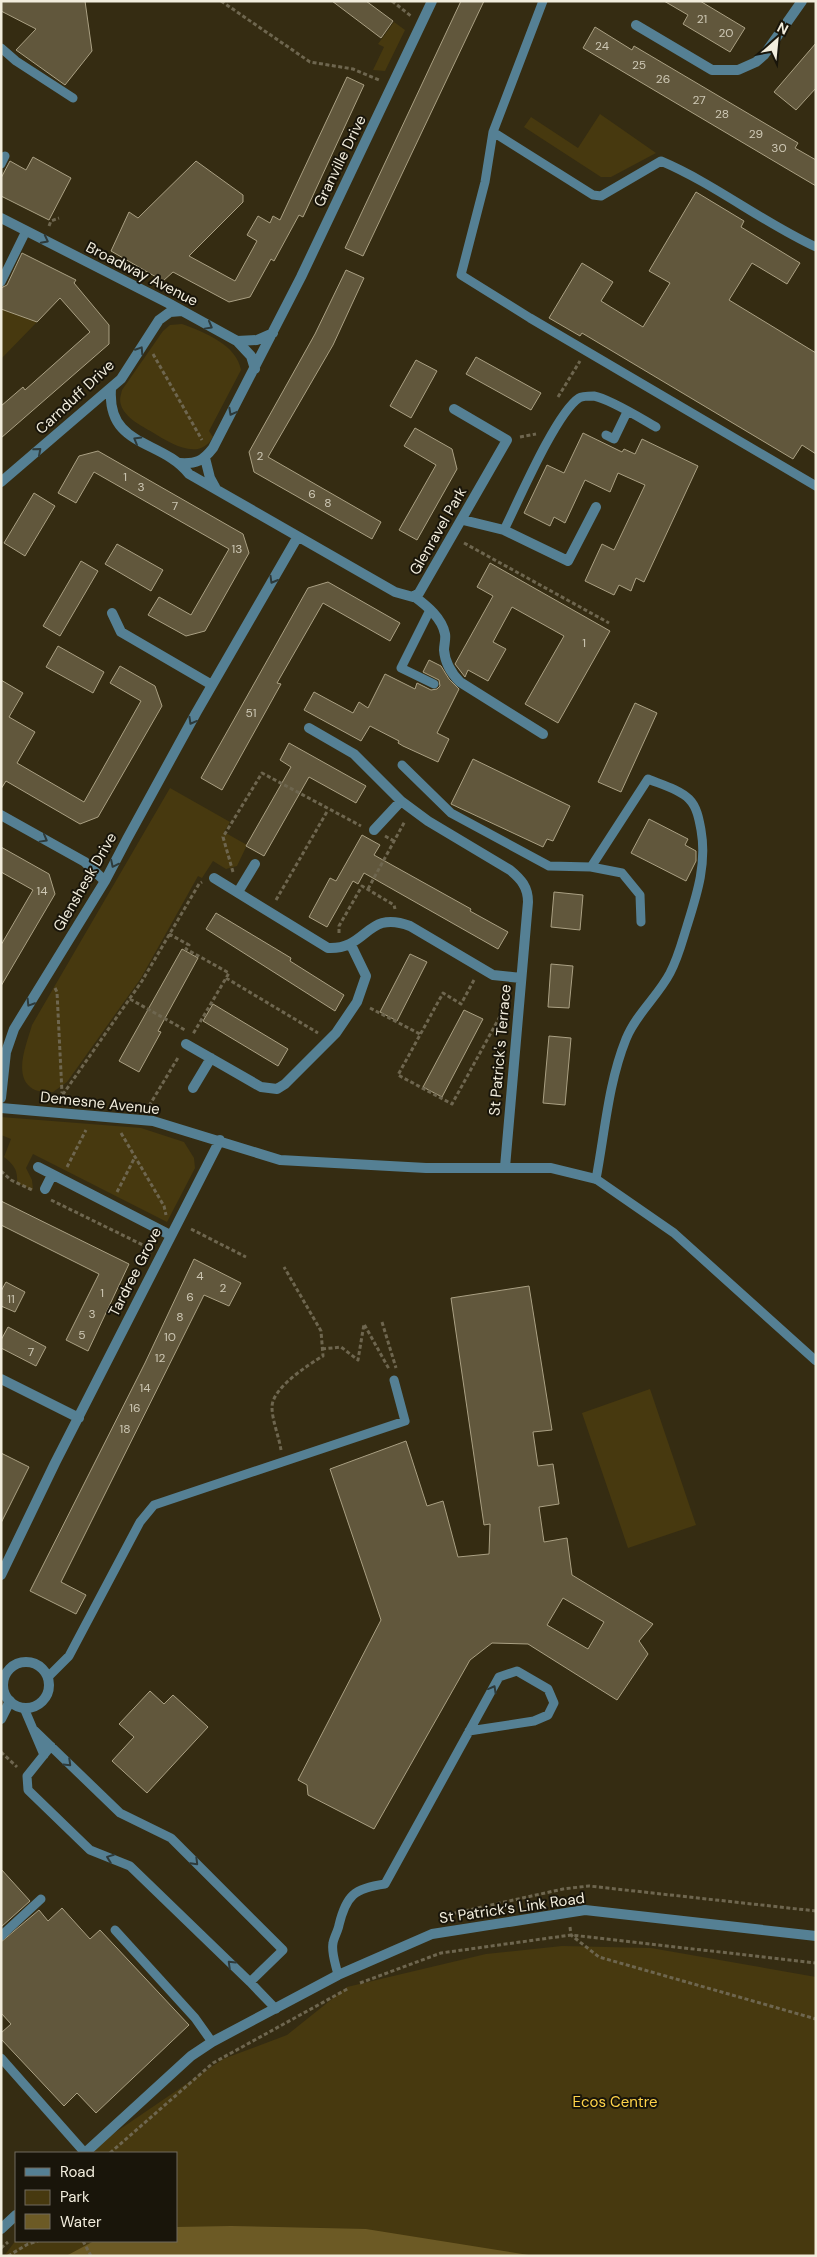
<svg xmlns="http://www.w3.org/2000/svg" width="817" height="2257" font-family="'DM Sans',sans-serif">
	<style>
		.green { fill: #47390f }
		.water { fill: #6c5a25 }
		.building { fill: #61573c; stroke: #aaa083; fill-rule: evenodd }
		.lines { fill: none; stroke-linecap: round; stroke-linejoin: round }
		.path { stroke: #6e664f; stroke-width: 3; stroke-dasharray: 4 2.5; stroke-linecap: butt }
		.service { stroke: #558094; stroke-width: 9 }
		.pedestrian { stroke: #558094; stroke-width: 10 }
		.minor { stroke: #558094; stroke-width: 10 }
		.tertiary { stroke: #558094; stroke-width: 10 }
		.oneway { stroke: #2e3a3a }
		.labels { text-anchor: middle; dominant-baseline: central; stroke-width: 4; stroke-linejoin: round; paint-order: stroke }
		.number-label { font-size: 12px; fill: #cec8b5 }
		.street-label { font-size: 15px; fill: #f2eddd; stroke: #19150a }
		.park-label { font-size: 15px; fill: #fed249; stroke: #19150a }
	</style>
	<rect width="100%" height="100%" fill="#352c12"/>
	<path class="green" d="M394,22L405,30L385,71L373,70L384,47L378,44Z
		M600,114L656,153L611,177H601L524,127L531,117L578,148Z
		M1,309L37,322L1,359Z
		M182,324C204,332 237,345 241,370L209,431L213,437C199,462 170,443 152,432C142,426 125,418 121,405C119,399 121,395 122,390L163,331L170,325Z
		M170,788L230,822L224,832L247,845L237,866L226,869L213,861L202,878L198,876L141,978L67,1082L53,1092C47,1092 38,1092 33,1089C12,1077 27,1043 32,1025Z
		M1,1117L141,1128L184,1142L194,1158L195,1168L167,1222L33,1154L26,1168L32,1180L33,1190L17,1183C18,1170 14,1165 4,1157L11,1139L1,1135Z
		M650,1389L696,1525L628,1548L582,1413Z
		M562,1946L651,1948L816,1977V2256H4L16,2240L176,2241V2153H85L223,2059L287,2035L347,1987L486,1954Z"/>
	<path class="water" d="M231,2226L366,2229L535,2256H66L94,2241H176V2227Z"/>
	<path class="building" d="M1,1H85L92,51L65,85L16,50L36,29L1,11Z
		M332,1H366L393,21L381,38Z
		M461,1H484L363,256L345,248Z
		M664,1H700L745,28L730,52L683,24L688,15Z
		M595,27L632,50L634,46L798,143L795,148L816,160V186L583,48Z
		M816,43V88L796,110L774,92Z
		M347,77L364,85L303,217L299,215L274,261L271,259L250,297L229,302L173,272L163,281L111,251L129,212L138,218L196,161L243,195V202L189,256L235,281L257,241L247,235L258,216L270,223L273,216L280,220Z
		M33,157L71,178L49,220L1,196V178L10,161L26,170Z
		M696,192L744,221L741,227L800,263L787,284L752,263L729,300L816,353V454L802,445L793,459L582,333L580,336L549,318L582,263L613,282L601,301L643,327L670,283L649,271Z
		M22,253L76,280L74,283L109,325V344L1,438V406L23,387L25,390L90,332L60,298L37,322L1,309V288L7,285Z
		M346,270L364,278L333,345L268,457L381,522L372,539L254,472L249,452L315,334Z
		M476,357L541,393L531,410L466,374Z
		M416,360L437,371L411,418L390,406Z
		M415,428L452,449L457,469L417,540L399,530L436,465L404,446Z
		M583,433L622,452L624,449L635,454L642,439L698,466L644,582L636,578L631,591L619,585L614,595L585,581L602,544L614,550L645,485L618,473L610,492L585,480L565,523L554,517L550,526L524,513L547,465L564,473Z
		M98,451L243,534L249,553L205,631L186,636L148,615L159,597L191,615L229,549L94,472L76,503L58,493L79,456Z
		M34,493L55,506L25,556L4,543Z
		M117,544L163,570L151,591L105,564Z
		M81,561L98,571L60,636L43,626Z
		M490,563L610,631L558,723L525,704L564,636L512,607L493,642L506,649L488,681L468,670L465,677L455,664L493,596L477,587Z
		M328,582L400,623L390,641L323,603L277,683L281,684L222,790L201,778L308,588Z
		M58,646L104,672L93,693L46,667Z
		M429,660L441,666L449,679L459,689L437,733L449,739L438,762L403,746L398,743L399,741L370,726L361,741L304,710L314,692L353,713L359,702L368,708L385,674L415,689L417,683L431,690L437,689L440,686L439,680L423,672Z
		M120,666L155,686L162,706L98,817L80,824L6,781L1,789V680L23,693L9,717L35,732L17,763L84,802L141,701L110,683Z
		M635,703L657,713L621,792L598,782Z
		M289,743L366,786L356,803L309,777L264,856L246,846L291,767L280,760Z
		M473,759L570,806L553,841L547,839L543,847L451,804Z
		M649,819L688,839L685,845L696,851V861L686,881L631,853Z
		M362,835L380,845L374,855L471,909L470,911L508,932L498,949L364,873L358,884L353,881L327,927L309,917L330,878L336,881Z
		M1,847L49,874L55,894L1,986V945L33,890L1,872Z
		M554,892L583,895L580,930L551,927Z
		M216,913L291,958L290,961L344,995L335,1011L206,929Z
		M182,949L198,958L158,1031L161,1032L139,1072L119,1061Z
		M410,954L427,962L397,1021L380,1012Z
		M551,964L573,966L569,1008L548,1007Z
		M213,1004L288,1049L278,1066L203,1021Z
		M464,1010L483,1019L442,1097L423,1087Z
		M549,1036L571,1038L565,1105L543,1103Z
		M1,1201L129,1264L88,1351L66,1340L99,1274L1,1225Z
		M194,1259L241,1283L229,1306L204,1295L84,1536L61,1582L86,1595L76,1614L30,1591L145,1363Z
		M6,1282L25,1292L15,1312L1,1306V1291Z
		M529,1286L552,1430L533,1432L538,1466L553,1464L559,1504L539,1507L544,1542L567,1538L572,1575L653,1624L639,1641L648,1654L617,1700L528,1644L492,1643L470,1660L374,1829L308,1795L307,1785L298,1780L381,1620L330,1469L406,1441L427,1506L443,1501L458,1557L489,1554L490,1524L484,1525L451,1298ZM563,1598L604,1622L588,1649L547,1625Z
		M8,1327L46,1347L36,1366L1,1348V1340Z
		M1,1453L29,1467L1,1523Z
		M150,1691L164,1704L173,1695L208,1727L147,1793L112,1761L134,1737L119,1724Z
		M1,1869L30,1901L1,1927Z
		M62,1908L90,1939L100,1930L189,2025L96,2113L77,2093L64,2106L1,2039V2033L11,2024L1,2013V1942L39,1910L48,1921Z"/>
	<g class="lines">
		<path class="path" d="M221,1L310,62L353,69L379,80
			M392,1L411,16
			M49,226L51,221L59,218
			M153,354L202,440
			M558,397L580,361
			M520,437L536,434
			M464,543L609,623
			M385,836L394,841
			M233,872L223,837L262,773L361,826
			M368,889L405,821
			M276,900L328,810
			M339,933V926L362,886L394,905L395,909
			M169,934L189,945L186,949L229,973L193,1034
			M226,978L318,1033
			M474,980L461,1004L443,993L398,1075L452,1104L504,1009
			M55,988L57,992L62,1093
			M130,999L185,1030
			M370,1008L420,1034
			M59,1100L142,981L199,884L202,882
			M149,1106L179,1056
			M121,1133L164,1206L166,1215
			M67,1167L86,1130
			M1,1171L11,1180L32,1190
			M117,1192L135,1157
			M51,1200L149,1248
			M191,1229L246,1257
			M382,1322L396,1368
			M322,1349L341,1347L358,1360L364,1324L389,1369
			M281,1450C279,1437 272,1420 272,1407C272,1388 308,1365 323,1356L321,1331L284,1267
			M1,1752L17,1767
			M446,1915L563,1889L589,1886L816,1911
			M570,1927L571,1935L599,1957L816,2019
			M360,1983L441,1953L571,1935L816,1963
			M110,2153L213,2063L349,1988
			M83,2241L91,2256
			M1,2248L8,2242
			M8,2256L28,2244L38,2241"/>
		<path class="service" d="M543,1L493,132L485,182L461,275L530,318L816,486
			M1,48L16,61L73,98
			M493,132L593,195L601,196L661,161C715,184 762,222 816,247
			M1,164L5,156
			M1,282L26,231
			M606,435L614,439L627,412
			M504,530C518,502 556,413 579,398C582,396 590,396 594,396C610,399 640,418 656,427
			M430,610L401,668L434,684
			M402,765L451,813L549,866L591,867L648,779C660,784 679,789 689,799C697,807 699,819 701,830C707,864 697,894 687,926C682,942 678,958 670,973C658,996 636,1014 626,1039C608,1084 605,1132 596,1179L674,1233L816,1361
			M591,867L622,873L640,895L641,922
			M48,1677L69,1656L140,1522L154,1505L405,1421L394,1380
			M24,1708L44,1755
			M33,1729L120,1813L171,1838L283,1950L250,1982L130,1866L90,1850L28,1790L27,1776L51,1746
			M115,1930L195,2018L212,2042
			M1,1936L41,1899
			M338,1975C336,1965 331,1953 333,1943C334,1937 338,1931 339,1925C346,1896 354,1888 385,1884L499,1677L517,1671L548,1689L554,1703L548,1715L534,1721L469,1731
			M250,1982L276,2009
			M1,2058L85,2153"/>
		<path class="pedestrian" d="M1,1719L10,1701"/>
		<path class="minor" d="M636,25L712,70H738L756,62L764,55L802,1
			M1,218L168,303L237,341L251,356L255,369
			M237,341L257,340L273,333
			M111,389C107,448 162,439 189,474L395,592L413,597L419,593L507,440L454,409
			M205,458L210,478L216,489
			M180,463C196,464 203,461 213,448L301,277L432,1
			M1,482L121,379L159,320L170,312L182,311
			M463,520L504,530L568,561L596,507
			M415,597C427,606 442,618 445,634C446,639 444,645 444,650C445,663 451,673 460,682L543,734
			M112,613L121,632L212,685
			M309,728L354,754L401,801L428,821L510,870C521,879 528,887 528,902L505,1167
			M1,815L85,862L105,881
			M374,830L401,801
			M214,878L328,948C368,950 366,909 410,926L493,975L521,978
			M238,892L255,864
			M186,1044L261,1087L277,1089L285,1084L336,1033L357,1002L366,976L351,945
			M193,1088L211,1058
			M1,1098L6,1052L14,1029L105,881L127,839L196,713L297,538
			M1,1108L153,1121L280,1160L426,1168H551L596,1179
			M38,1167L170,1235
			M45,1189L52,1175
			M1,1379L79,1418
			M1,1575L55,1463L220,1140
			M3 1685a23 23 0 1 1 46 0a23 23 0 1 1-46 0Z"/>
		<path class="tertiary" d="M85,2153L191,2056L212,2042L338,1975L432,1934L585,1910L816,1936
			M1,2229L16,2215"/>
	</g>
	<defs><path id="oneway-chevron" d="M-2-3.5L2.5 0L-2 3.5" fill="none" stroke-width="1.6" stroke-linecap="round" stroke-linejoin="round" transform="scale(1.25)"/></defs>
	<g class="oneway">
		<use href="#oneway-chevron" transform="translate(45 240) rotate(27)"/>
		<use href="#oneway-chevron" transform="translate(209 326) rotate(29)"/>
		<use href="#oneway-chevron" transform="translate(140 350) rotate(-57)"/>
		<use href="#oneway-chevron" transform="translate(232 412) rotate(118)"/>
		<use href="#oneway-chevron" transform="translate(137 440) rotate(-150)"/>
		<use href="#oneway-chevron" transform="translate(38 451) rotate(-41)"/>
		<use href="#oneway-chevron" transform="translate(273 580) rotate(120)"/>
		<use href="#oneway-chevron" transform="translate(192 721) rotate(119)"/>
		<use href="#oneway-chevron" transform="translate(44 839) rotate(29)"/>
		<use href="#oneway-chevron" transform="translate(114 864) rotate(116)"/>
		<use href="#oneway-chevron" transform="translate(30 1003) rotate(122)"/>
		<use href="#oneway-chevron" transform="translate(493 1689) rotate(-61)"/>
		<use href="#oneway-chevron" transform="translate(68 1763) rotate(44)"/>
		<use href="#oneway-chevron" transform="translate(110 1858) rotate(-159)"/>
		<use href="#oneway-chevron" transform="translate(195 1862) rotate(45)"/>
		<use href="#oneway-chevron" transform="translate(231 1964) rotate(-136)"/>
	</g>
	<g class="labels">
		<g class="number-label">
			<text x="702" y="19">21</text>
			<text x="726" y="33">20</text>
			<text x="602" y="46">24</text>
			<text x="639" y="65">25</text>
			<text x="663" y="79">26</text>
			<text x="699" y="100">27</text>
			<text x="722" y="114">28</text>
			<text x="756" y="134">29</text>
			<text x="779" y="148">30</text>
			<text x="260" y="456">2</text>
			<text x="125" y="477">1</text>
			<text x="141" y="487">3</text>
			<text x="312" y="494">6</text>
			<text x="328" y="503">8</text>
			<text x="175" y="506">7</text>
			<text x="237" y="549">13</text>
			<text x="584" y="643">1</text>
			<text x="251" y="713">51</text>
			<text x="42" y="891">14</text>
			<text x="200" y="1276">4</text>
			<text x="223" y="1288">2</text>
			<text x="102" y="1293">1</text>
			<text x="190" y="1297">6</text>
			<text x="11" y="1299">11</text>
			<text x="92" y="1314">3</text>
			<text x="180" y="1317">8</text>
			<text x="82" y="1335">5</text>
			<text x="170" y="1337">10</text>
			<text x="31" y="1352">7</text>
			<text x="160" y="1358">12</text>
			<text x="145" y="1388">14</text>
			<text x="135" y="1408">16</text>
			<text x="125" y="1429">18</text>
		</g>
		<g class="street-label">
			<text transform="translate(340 161) rotate(-64)">Granville Drive</text>
			<text transform="translate(142 274) rotate(27)">Broadway Avenue</text>
			<text transform="translate(75 397) rotate(-43)">Carnduff Drive</text>
			<text transform="translate(438 531) rotate(-60)">Glenravel Park</text>
			<text transform="translate(85 882) rotate(-60)">Glenshesk Drive</text>
			<text transform="translate(500 1050) rotate(-85)">St Patrick's Terrace</text>
			<text transform="translate(100 1103) rotate(6)">Demesne Avenue</text>
			<text transform="translate(135 1272) rotate(-63)">Tardree Grove</text>
			<text transform="translate(512 1908) rotate(-8)">St Patrick’s Link Road</text>
		</g>
		<g class="park-label">
			<text x="615" y="2102">Ecos Centre</text>
		</g>
	</g>
	<rect width="817" height="2257" fill="none" stroke="#f2eddd" stroke-width="5"/>
	<rect x="15" y="2152" width="162" height="90" fill="#19150a" stroke="#706b5e"/>
	<rect x="25" y="2168" width="25" height="8" fill="#558094" stroke="#706b5e"/>
	<text x="60" y="2177" font-size="15" fill="#f2eddd">Road</text>
	<rect x="25" y="2190" width="25" height="15" fill="#47390f" stroke="#706b5e"/>
	<text x="60" y="2202" font-size="15" fill="#f2eddd">Park</text>
	<rect x="25" y="2214" width="25" height="15" fill="#6c5a25" stroke="#706b5e"/>
	<text x="60" y="2227" font-size="15" fill="#f2eddd">Water</text>
	<g transform="translate(777 40) rotate(27)" stroke="#19150a" stroke-width="4" paint-order="stroke">
	<path d="M0-4L9 19L0 12L-9 19Z" fill="#f2eddd"/>
	<text y="-8" font-size="14" font-weight="bold" text-anchor="middle" fill="#f2eddd">N</text>
	</g>
</svg>
